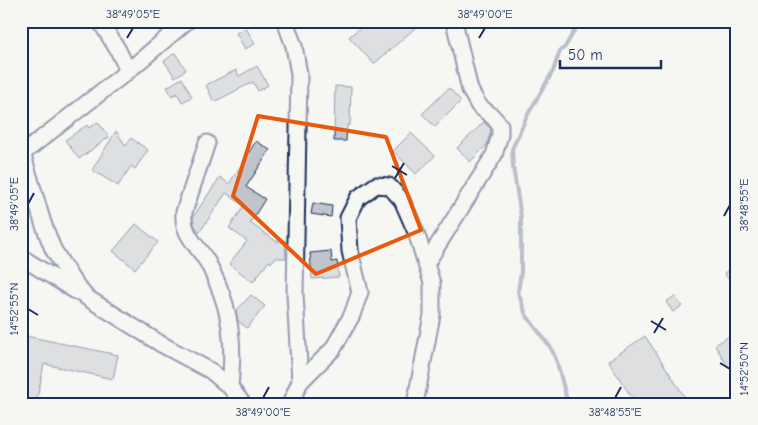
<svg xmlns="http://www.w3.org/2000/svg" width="758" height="425" font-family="'Comic Neue',sans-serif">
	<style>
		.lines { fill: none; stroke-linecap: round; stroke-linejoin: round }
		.stream { stroke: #717e99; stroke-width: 4 }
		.building { fill: #c0c4cd; stroke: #1b2f5e }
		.street-casing { stroke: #1b2f5e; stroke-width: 19 }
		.street { stroke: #f6f6f2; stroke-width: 15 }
		.marked { fill: none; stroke: #e8590c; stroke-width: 4; stroke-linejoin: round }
		.ticks { fill: none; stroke: #1b2f5e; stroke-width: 2 }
		.neatline { fill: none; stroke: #1b2f5e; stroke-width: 2 }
		.ticks-label { font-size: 12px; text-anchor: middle; fill: #1b2f5e }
	</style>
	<rect width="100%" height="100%" fill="#f6f6f2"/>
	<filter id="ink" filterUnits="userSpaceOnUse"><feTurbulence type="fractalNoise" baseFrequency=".02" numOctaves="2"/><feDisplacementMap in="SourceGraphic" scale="10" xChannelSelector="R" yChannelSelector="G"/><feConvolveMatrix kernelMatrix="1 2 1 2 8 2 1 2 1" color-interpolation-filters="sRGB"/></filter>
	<g filter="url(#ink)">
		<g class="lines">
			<path class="stream" d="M568,404L557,362L551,348L526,315L518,292L521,272V217L513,167L512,149L527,116L553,71L560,51L565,47L580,21"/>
		</g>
		<path class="building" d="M368,21H423L374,64L349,37Z
			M246,28L255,44L245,49L236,33Z
			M175,53L186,70L175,77L164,61Z
			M257,66L268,85L258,91L253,82L214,102L206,85L236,70L239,76Z
			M182,78L192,97L182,102L177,93L172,96L167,87Z
			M335,86L351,87L350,125H347L346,141H334Z
			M449,88L461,101L435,127L422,114Z
			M98,122L109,137L79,159L65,140L87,125L89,128Z
			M484,122L491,129L487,145L470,162L457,148Z
			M116,131L126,146L131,138L148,150L135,169L131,166L118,186L92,170Z
			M411,133L435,156L416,174L393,151Z
			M256,141L270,150L246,187L265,199L250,223L276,241H285L286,258H275L271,263L269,261L253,282L229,264L247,241L229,228L244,206L226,193L199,233L194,224L193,217L220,177L229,184Z
			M313,203L332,206L331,217L311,214Z
			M136,224L158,242L135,269L113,251Z
			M331,251L332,262L337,261L339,277L312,279L310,253Z
			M737,264V291L724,273Z
			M251,295L265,306L247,328L238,321L236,311Z
			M675,296L682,306L673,312L666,302Z
			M731,335L737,344V362L728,367L715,345Z
			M26,336L118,355L113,379L44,364L36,404H21V360Z
			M645,336L687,400L681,404H636L608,361Z"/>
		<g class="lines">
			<g class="street-casing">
				<path id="street" d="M100,21L118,50L128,71
					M285,21L294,46L299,74L295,294L300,382
					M207,143L184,212C182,235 197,244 208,263C213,273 218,284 222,295C233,326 233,355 230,387
					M21,149L43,223L53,249L72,280L86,297L161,344L211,371L230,387L243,404
					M23,153L128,71L187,21
					M21,257L77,292
					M426,264L494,155L500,135V125L492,116L479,106L470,90L454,21
					M290,404L300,382L333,349L352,315L360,292L350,251L348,218L358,198L376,185L389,186L402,200L416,232L432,283V315L415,404"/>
			</g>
			<use href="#street" class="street"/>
		</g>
	</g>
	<path d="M0 0H758V425H0ZM258,116L386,137L421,230L316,274L233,196Z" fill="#f6f6f2" fill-opacity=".55" fill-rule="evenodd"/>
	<path class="marked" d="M258,116L386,137L421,230L316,274L233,196Z"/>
	<path class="ticks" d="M127,38L133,28M479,38L485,28M392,166L407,175M395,178L404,163M28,204L34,193M724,216L730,205M28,309L38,315M651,321L666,330M654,333L663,318M720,363L730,369M263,398L269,387M615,398L621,387"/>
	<rect width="758" height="425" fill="none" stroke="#f6f6f2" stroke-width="55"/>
	<path d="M560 60v8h101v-8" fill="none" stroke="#1b2f5e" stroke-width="2.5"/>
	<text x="568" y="60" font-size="15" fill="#1b2f5e" stroke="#f6f6f2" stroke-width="4" paint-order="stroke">50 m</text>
	<rect x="28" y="28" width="702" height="370" class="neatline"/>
	<g class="ticks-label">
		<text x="133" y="18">38°49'05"E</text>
		<text x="485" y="18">38°49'00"E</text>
		<text transform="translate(14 204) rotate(-90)" y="4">38°49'05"E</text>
		<text transform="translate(744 205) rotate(-90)" y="4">38°48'55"E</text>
		<text transform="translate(14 309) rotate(-90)" y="4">14°52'55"N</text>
		<text transform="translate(744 369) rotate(-90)" y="4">14°52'50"N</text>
		<text x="263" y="416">38°49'00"E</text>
		<text x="615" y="416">38°48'55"E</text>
	</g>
</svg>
